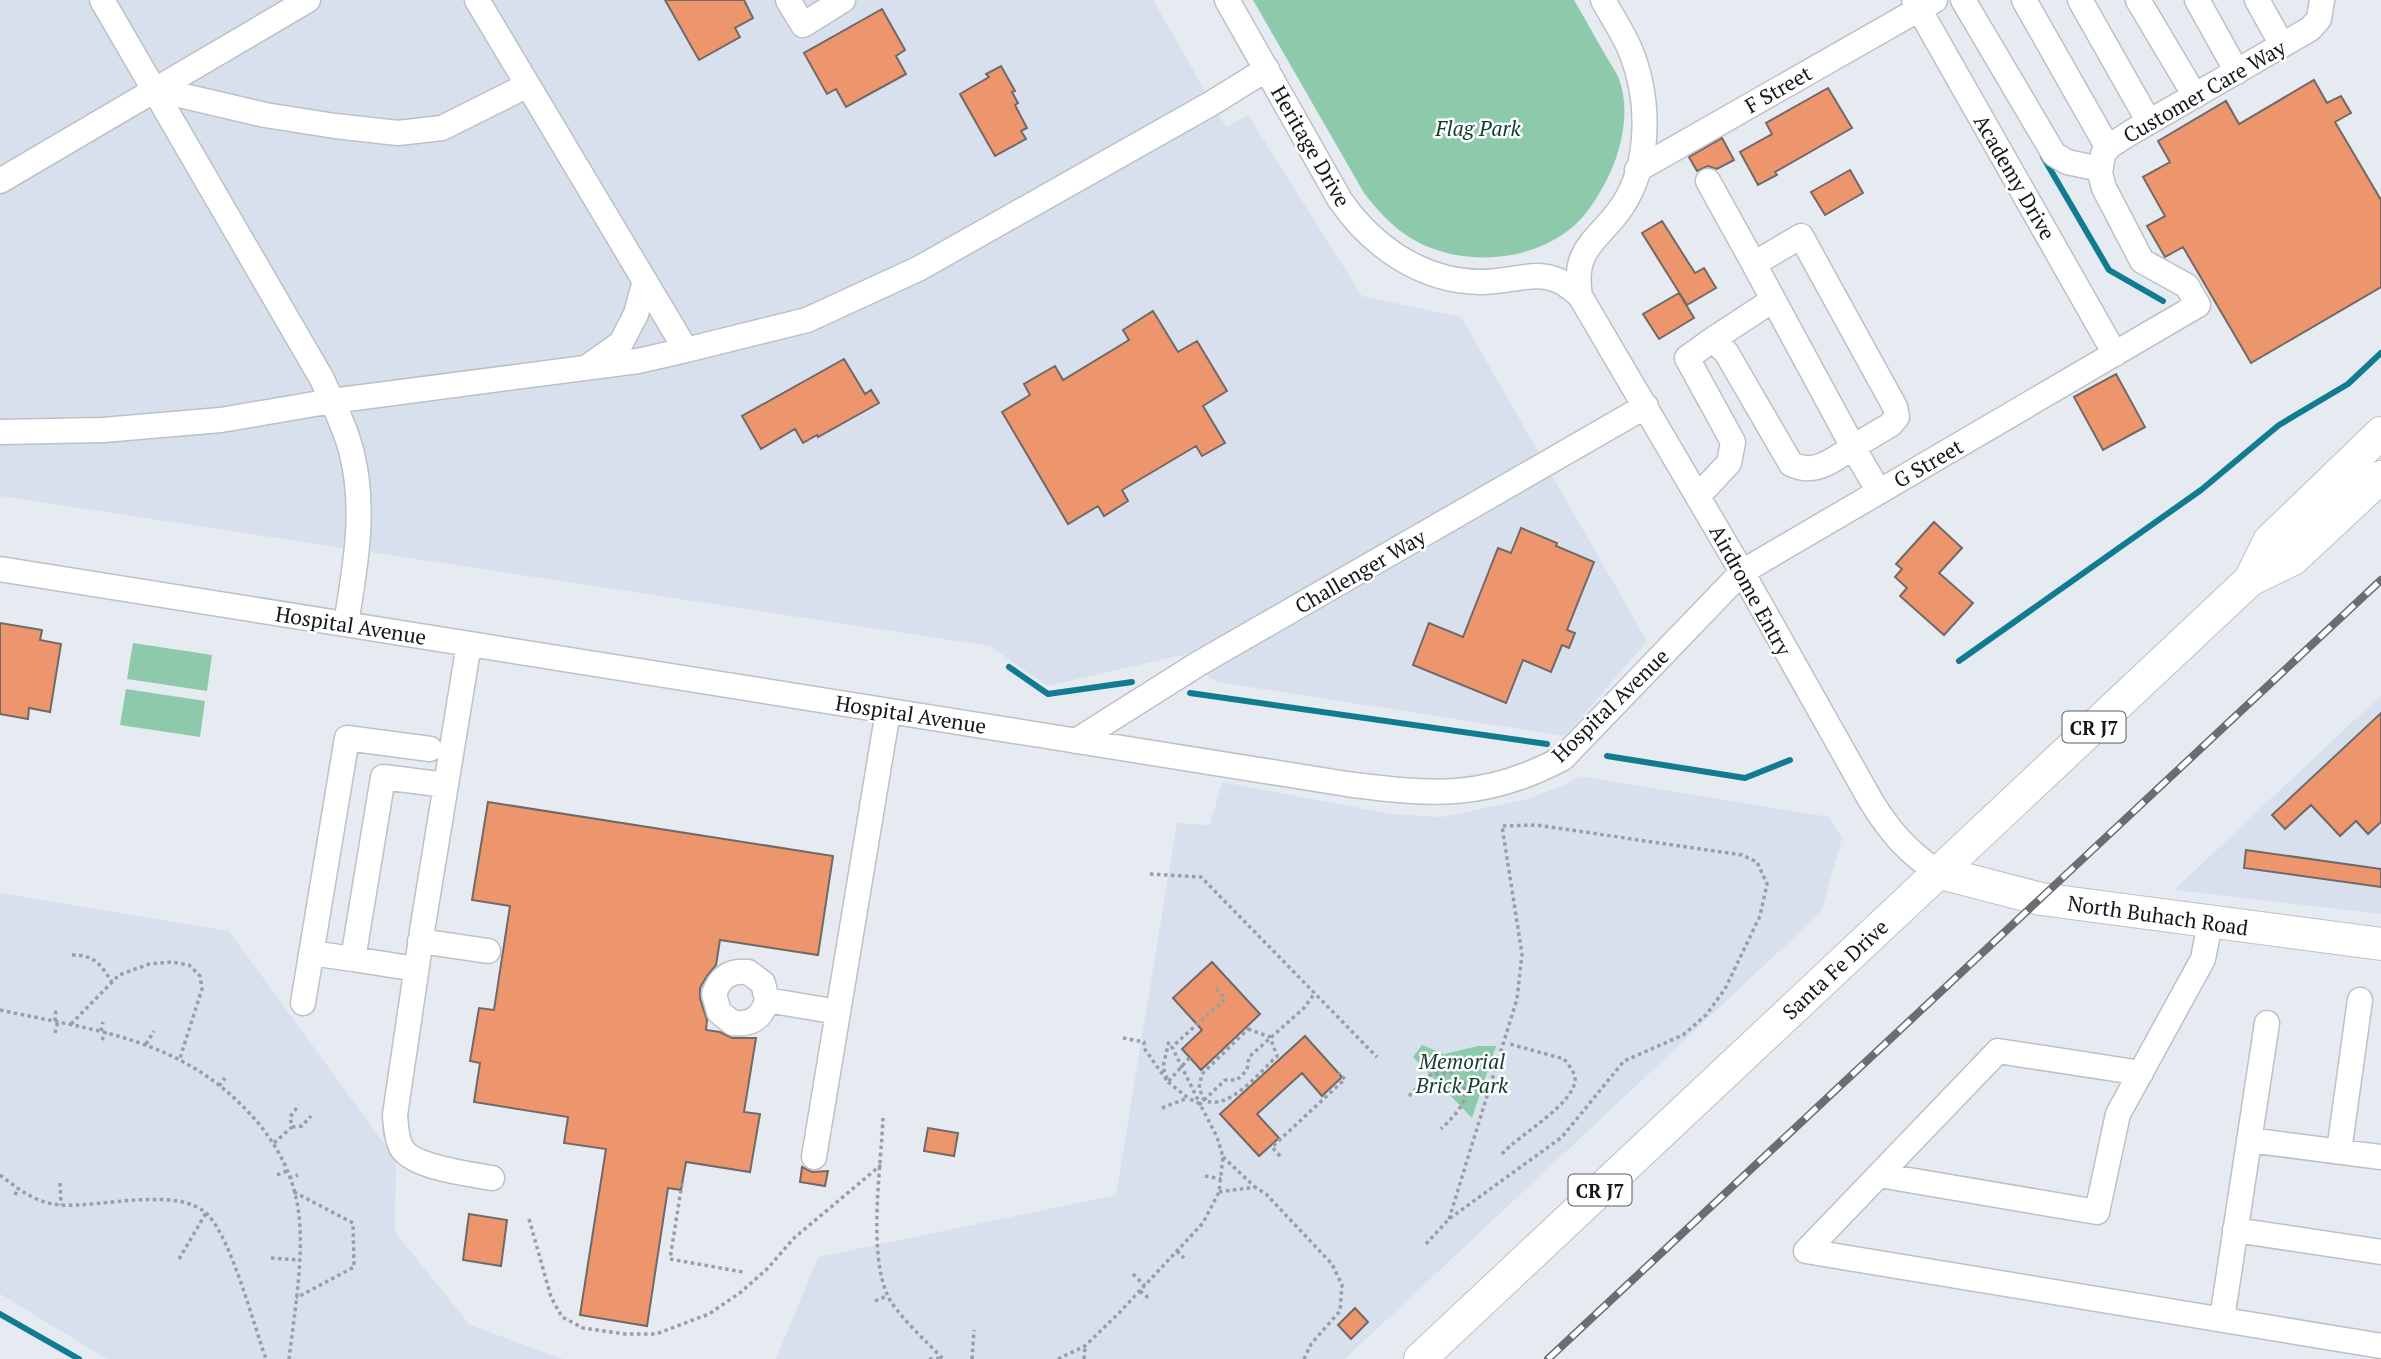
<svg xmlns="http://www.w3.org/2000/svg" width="2381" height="1359" font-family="'PT Serif',serif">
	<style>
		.built { fill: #d8e0ee }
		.green { fill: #8dcaab }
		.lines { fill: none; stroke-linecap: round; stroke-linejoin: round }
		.stream { stroke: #117b92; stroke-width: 6 }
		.building { fill: #ed966e; stroke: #706966; stroke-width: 2 }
		.minor-casing { stroke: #bcc0c7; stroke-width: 27 }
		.major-casing { stroke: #bcc0c7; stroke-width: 34 }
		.path { stroke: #9a9ea3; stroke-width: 3.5; stroke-dasharray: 3.5 3.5; stroke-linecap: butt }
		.minor { stroke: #fff; stroke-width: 24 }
		.major { stroke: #fff; stroke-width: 32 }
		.rail-casing { stroke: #6a6d71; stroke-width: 8 }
		.rail { stroke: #fff; stroke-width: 5; stroke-dasharray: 16; stroke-linecap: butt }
		.labels { text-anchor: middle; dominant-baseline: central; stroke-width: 5; stroke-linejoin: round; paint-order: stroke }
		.shield { fill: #fff; stroke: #5b5c5e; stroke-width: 2 }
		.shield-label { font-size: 19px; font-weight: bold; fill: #151619 }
		.street-label { font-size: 21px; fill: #151619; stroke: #fff }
		.park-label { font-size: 21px; font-style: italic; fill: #113d2a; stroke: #fff }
	</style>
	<rect width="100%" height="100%" fill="#e6ebf2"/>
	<path class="built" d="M0,0H1153L1226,127L1248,115L1362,296L1461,317L1647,641L1565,736L1217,682L1205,674L1192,653L1047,686L990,646L0,496Z
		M2381,695V914L2174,890Z
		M1580,776L1829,817L1842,838L1821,912L1345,1359H776L818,1257L1116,1195L1177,823L1210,825L1222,782L1391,814L1442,817L1527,799L1563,786Z
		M0,893L229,931L396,1160L395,1232L470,1325L563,1359H107L0,1294Z"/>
	<path class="green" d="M1253,0H1574C1585,19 1595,37 1606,56C1610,63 1616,71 1619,79C1630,108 1623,145 1610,173C1603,188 1593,205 1582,218C1541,262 1465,269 1414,240C1393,228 1378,211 1364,193Z
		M133,643L212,655L207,691L127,679Z
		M126,689L205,701L200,737L120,725Z
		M1422,1045L1444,1054L1478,1046H1496L1472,1118L1413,1057Z"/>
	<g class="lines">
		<path class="stream" d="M2043,157L2109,270L2163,301
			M1959,661L2201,490L2279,425L2348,384L2381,353
			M1009,667L1048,694L1132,682
			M1190,693L1547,744
			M1607,756L1745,778L1790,760
			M0,1314L79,1359"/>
	</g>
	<path class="building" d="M665,0H744L753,18L735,28L740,37L699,60Z
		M882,9L905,50L896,56L906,74L846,107L836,89L827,94L804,53Z
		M1001,66L1015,91L1012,92L1018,103L1015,105L1027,128L1021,131L1026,139L995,156L960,94L989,77L986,74Z
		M2314,80L2327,103L2341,96L2351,113L2335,122L2381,200V287L2251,363L2183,247L2165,257L2147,226L2165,216L2143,177L2170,162L2158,141L2226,101L2239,124Z
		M1828,88L1852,128L1775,172L1777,175L1758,185L1740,152L1772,134L1766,123Z
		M1722,138L1734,160L1717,169L1708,166L1697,171L1689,157Z
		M1850,170L1863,193L1825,215L1811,192Z
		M1662,221L1695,273L1704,268L1716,288L1687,305L1642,233Z
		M1679,293L1694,318L1659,339L1643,314Z
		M1153,311L1178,352L1197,341L1227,391L1203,406L1225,443L1202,456L1196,446L1122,490L1128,501L1104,516L1098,506L1068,524L1002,412L1030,395L1024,384L1055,366L1063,380L1129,340L1123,330Z
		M844,359L865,394L871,390L879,403L818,437L817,435L803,443L795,429L761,449L742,416Z
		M2116,374L2145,427L2103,450L2074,397Z
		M1934,522L1962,548L1939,573L1973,603L1944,635L1900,596L1907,588L1895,577L1902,569L1896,564Z
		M1521,528L1557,543L1556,546L1594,562L1567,630L1575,633L1569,648L1562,645L1551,672L1523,660L1506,703L1413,665L1429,623L1463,637L1498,548L1511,553Z
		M0,623L42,630L40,640L61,644L50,712L29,708L28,719L0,714Z
		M2381,713V822L2368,834L2356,821L2340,836L2311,805L2285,829L2272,815Z
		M488,802L833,856L818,955L720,940L716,965L707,976L700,988V998L707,1020L706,1030L720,1032L732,1038H756L744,1112L760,1114L750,1172L686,1162L681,1190L668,1188L647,1326L580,1315L606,1149L564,1143L568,1117L474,1102L480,1063L470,1061L479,1008L494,1010L510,906L472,900Z
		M2246,850L2381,869V887L2244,868Z
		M1212,962L1260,1014L1201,1070L1182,1049L1202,1030L1173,998Z
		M1305,1036L1342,1077L1322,1096L1302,1073L1257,1114L1279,1138L1259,1156L1220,1114Z
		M928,1128L958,1133L954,1156L924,1151Z
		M802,1167L812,1172L828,1171L825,1186L800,1182Z
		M469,1214L507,1220L501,1266L463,1260Z
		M1355,1308L1368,1322L1351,1339L1338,1325Z"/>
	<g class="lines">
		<g class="minor-casing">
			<path id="minor" d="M102,0L322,379C333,404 346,428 352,454C366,511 355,568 346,624
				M477,0L686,350L807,320L918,269L1212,103L1267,69
				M788,0L803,25L843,0
				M1227,0L1340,200C1372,246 1421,281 1479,282C1520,283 1545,261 1580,296L1742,572L1871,801C1890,832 1907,851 1937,872
				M1914,0L2115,354
				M1963,0L2054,154L2067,162L2100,169
				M2024,0L2108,148
				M2080,0L2149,122
				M2138,0L2195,96
				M2197,0L2237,72
				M2257,0L2282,45
				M154,89L265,115L335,126L398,133L442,128L526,86
				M1637,170L1935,0
				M0,181L308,0
				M1708,181L1754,264L1801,236L1895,407L1897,417L1890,425L1853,447L1879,492
				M1580,296C1572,248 1597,242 1621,208C1652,163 1650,96 1629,47C1622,31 1611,15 1603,0
				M1712,340L1773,300
				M590,365L621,343L636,314L645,281
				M0,432L103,430L221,420L332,401L638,361L686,350
				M1698,496L1729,463L1733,442L1687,358L1712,340L1726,352L1791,464C1815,476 1833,460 1853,447L1754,264
				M0,569L1347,784C1431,795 1485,800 1563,758L1742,572L2198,305L2187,286L2142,261L2104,188L2100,173L2103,154L2110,146L2130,133L2310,29L2319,19L2322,0
				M469,644L423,925L395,1115C396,1126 396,1137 401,1147C412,1168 471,1174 492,1178
				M1076,741L1198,664L1646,406
				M420,941L488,951
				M311,953L353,959
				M416,969L353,959L383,777L446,785
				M767,1000C762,1018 751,1025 733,1023L719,1012L714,994C720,977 730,970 748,972L763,983L767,1000L838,1012
				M303,1003L347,738L430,749
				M2141,1073L1998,1051L1806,1251L2381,1346
				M2249,1140L2381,1157
				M2339,1151L2360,1000
				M814,1157L888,711
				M1879,1175L2097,1212L2118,1114L2203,959L2210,923
				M2235,1230L2381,1252
				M2222,1319L2267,1023"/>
		</g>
		<g class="major-casing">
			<path id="major" d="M2250,580L2269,541L2381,433
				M1937,872L2041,899L2381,944
				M1420,1359L2250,580L2293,559L2381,477"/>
		</g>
		<path class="path" d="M1150,874L1201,877L1377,1057
			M72,955C95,955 100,964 112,982
			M1216,989L1225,999L1172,1047L1200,1104L1225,1080H1237L1247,1070L1249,1057L1304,1008L1314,994
			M0,1010C97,1031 182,1038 253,1117C278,1145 295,1178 299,1216C304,1257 294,1317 289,1359
			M55,1021L56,1008
			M71,1024L119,975L149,964L172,962L189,965L200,976L202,989L180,1058
			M1248,1029L1270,1037L1277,1056C1260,1072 1228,1112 1204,1100L1199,1088L1202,1074Z
			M101,1031L103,1022
			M55,1033L58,1021
			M1123,1038L1144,1042V1048L1168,1082L1190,1057
			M102,1040L106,1032
			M146,1044L154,1031
			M1462,1083L1485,1081
			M219,1086L225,1078
			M1409,1096L1430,1075L1450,1072C1480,1092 1459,1111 1441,1129
			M1162,1108L1188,1098
			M883,1118C881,1167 868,1250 887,1294C894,1312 928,1343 943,1359
			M292,1127L302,1126L311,1116
			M274,1143L292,1127L290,1117L299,1105
			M1502,1154C1517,1136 1577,1103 1575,1078C1574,1071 1568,1064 1564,1059L1510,1044
			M1280,1156L1272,1147L1345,1079L1338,1073
			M1223,1157L1255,1187
			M0,1175C20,1190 35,1203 61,1205C99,1208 180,1185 208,1215C232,1241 253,1323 266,1359
			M277,1175L287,1171
			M1205,1176L1221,1179
			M289,1178L298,1175
			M60,1183L61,1205
			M682,1183L670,1259L743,1272
			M294,1192L353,1223L354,1267L296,1298
			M1219,1192L1255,1187L1266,1194L1332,1264L1342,1285L1340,1311L1311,1344L1304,1359
			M15,1195L18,1188
			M529,1219L551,1297L562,1317L583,1328L625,1334H656L709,1314L741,1292L768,1268L794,1238L881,1165
			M1426,1244L1449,1219L1562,1137L1624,1061L1683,1035L1706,1015L1725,989L1760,916L1767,884L1757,862L1742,855L1536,825L1502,826L1522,954L1517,999L1449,1219
			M1177,1251L1184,1258
			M271,1258L298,1260
			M179,1259L206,1213
			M1133,1274L1145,1286
			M1140,1291L1150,1299
			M875,1301L887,1296
			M929,1359L943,1358
			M972,1359L974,1330
			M1058,1359L1085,1346L1120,1312L1203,1223L1219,1192L1223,1157L1217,1137L1200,1104L1188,1098L1168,1082L1163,1067L1169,1041
			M1084,1359L1085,1347"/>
		<use href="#minor" class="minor"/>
		<use href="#major" class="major"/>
		<g class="rail-casing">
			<path id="rail" d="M1548,1359L2381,580"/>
		</g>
		<use href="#rail" class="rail"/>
	</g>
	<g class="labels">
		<g class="shield">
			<rect x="2062.5" y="711.5" width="63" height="31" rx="5"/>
			<rect x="1568.5" y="1174.5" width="63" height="31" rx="5"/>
		</g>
		<g class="shield-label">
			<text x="2094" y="727">CR J7</text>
			<text x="1600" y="1190">CR J7</text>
		</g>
		<g class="street-label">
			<text transform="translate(1778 89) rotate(-30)">F Street</text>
			<text transform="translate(2204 91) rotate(-30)">Customer Care Way</text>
			<text transform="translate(1311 146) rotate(60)">Heritage Drive</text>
			<text transform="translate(2015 177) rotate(60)">Academy Drive</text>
			<text transform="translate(1928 463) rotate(-30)">G Street</text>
			<text transform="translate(1360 571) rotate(-30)">Challenger Way</text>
			<text transform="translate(1751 590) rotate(61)">Airdrome Entry</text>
			<text transform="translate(351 625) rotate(9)">Hospital Avenue</text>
			<text transform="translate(1610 705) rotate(-44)">Hospital Avenue</text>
			<text transform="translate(911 714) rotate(9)">Hospital Avenue</text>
			<text transform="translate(2158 915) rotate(8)">North Buhach Road</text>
			<text transform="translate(1835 969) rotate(-43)">Santa Fe Drive</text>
		</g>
		<g class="park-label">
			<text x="1478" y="128">Flag Park</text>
			<text x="1462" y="1061">Memorial<tspan x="1462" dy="24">Brick Park</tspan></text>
		</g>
	</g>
</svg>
